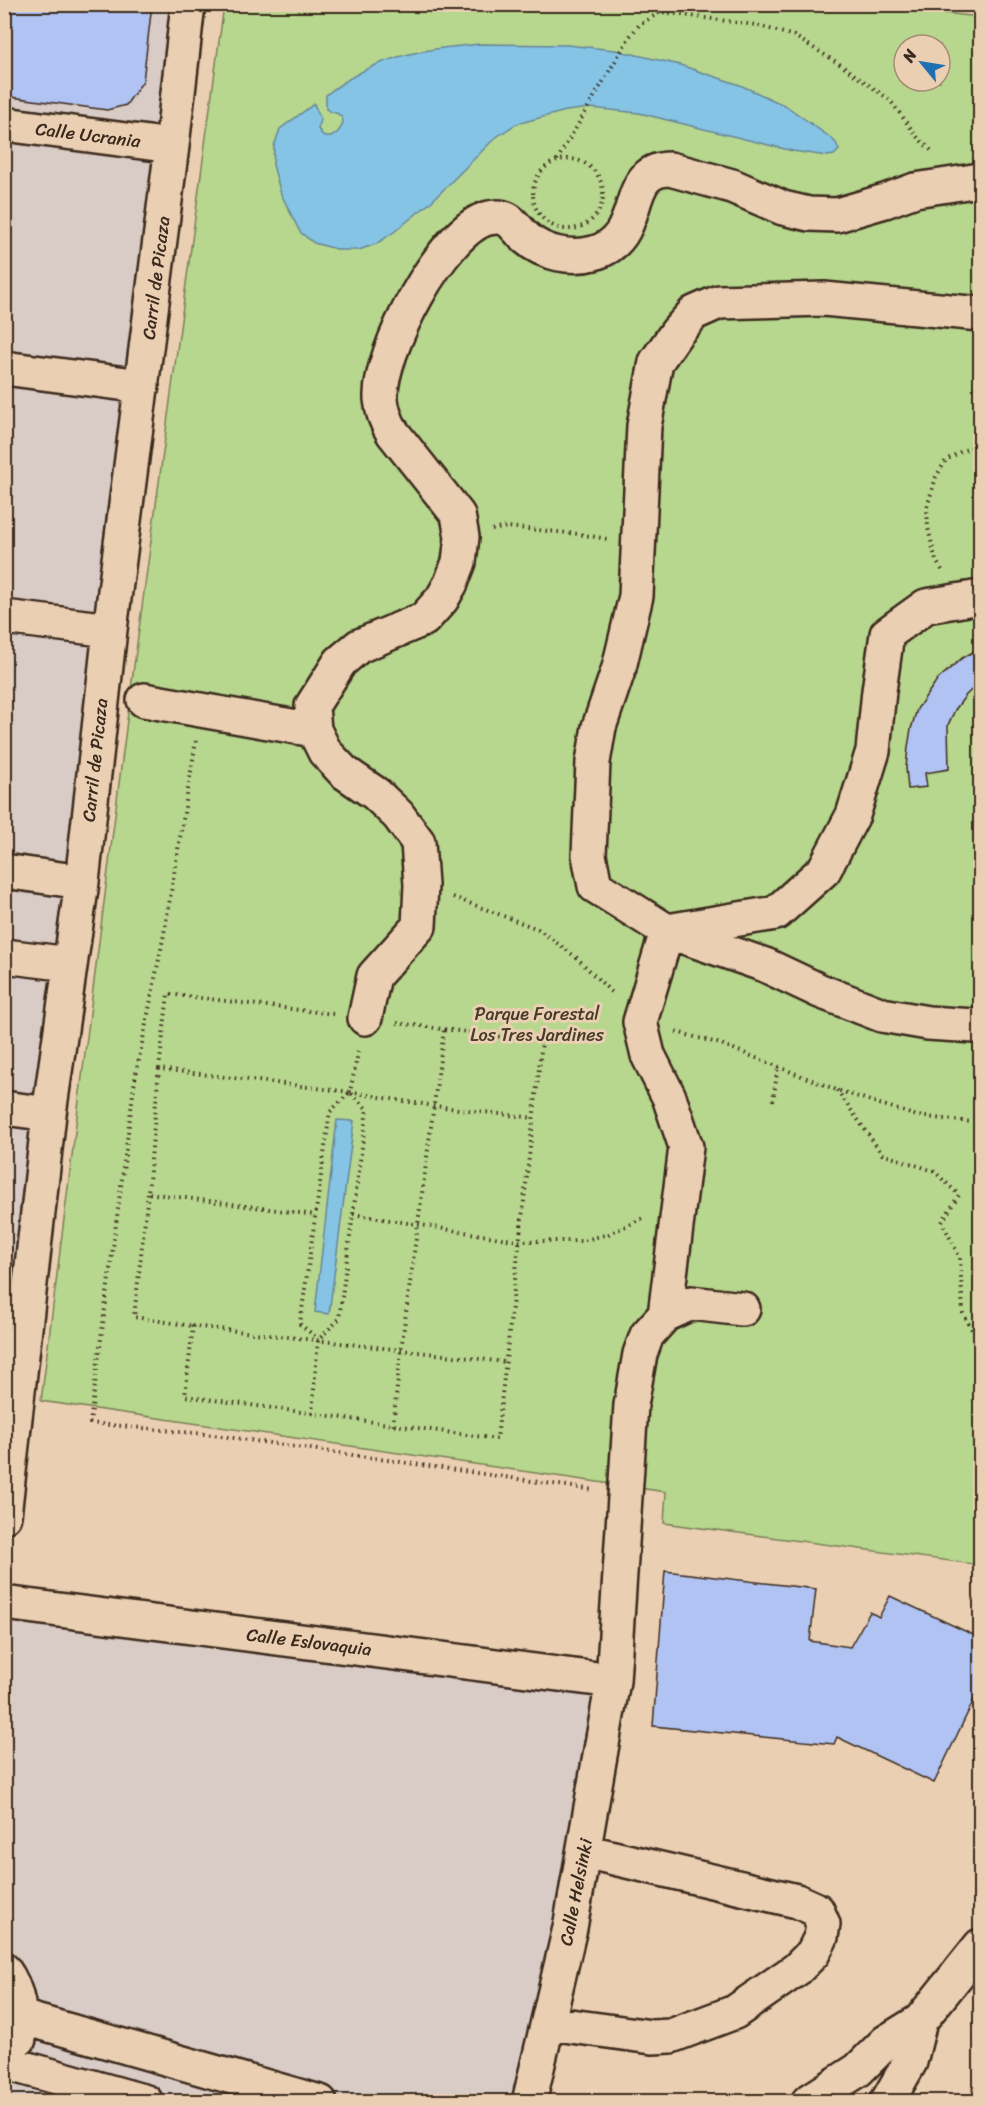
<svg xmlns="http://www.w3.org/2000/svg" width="985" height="2106" font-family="Sriracha,sans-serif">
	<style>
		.built { fill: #d9cbc5 }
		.green { fill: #b7d68e; stroke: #798056; stroke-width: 1.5; fill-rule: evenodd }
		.water { fill: #85c4e5; stroke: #678695; stroke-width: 1.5 }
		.building { fill: #b0c3f2; stroke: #3b2a1e; stroke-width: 1.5 }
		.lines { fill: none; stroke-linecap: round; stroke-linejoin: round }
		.minor-casing { stroke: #3b2a1e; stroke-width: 38 }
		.major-casing { stroke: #3b2a1e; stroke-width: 38 }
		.path { stroke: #3b2a1e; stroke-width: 4; stroke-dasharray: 1.5 4.5; stroke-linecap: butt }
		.minor { stroke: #ebcfb2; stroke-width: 33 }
		.major { stroke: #ebcfb2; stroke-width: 33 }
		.labels { text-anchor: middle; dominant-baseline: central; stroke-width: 6; stroke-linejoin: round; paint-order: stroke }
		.street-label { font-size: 18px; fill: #3b2a1e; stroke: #ebcfb2 }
		.park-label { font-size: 18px; fill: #473b29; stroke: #ebcfb2 }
	</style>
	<rect width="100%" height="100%" fill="#ebcfb2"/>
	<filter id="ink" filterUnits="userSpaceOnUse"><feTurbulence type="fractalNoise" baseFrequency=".0167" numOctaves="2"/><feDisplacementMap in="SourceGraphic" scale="12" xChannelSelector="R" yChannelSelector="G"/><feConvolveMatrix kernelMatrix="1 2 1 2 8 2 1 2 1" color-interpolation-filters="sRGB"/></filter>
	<g filter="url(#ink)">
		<path class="built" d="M5,5H188L5,1516Z
			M5,1603L613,1681L527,2101L5,2102Z"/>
		<path class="green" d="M858,4L980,17V1565L664,1523L666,1492L41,1401L133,673L224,5ZM904,45H940V81H904Z"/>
		<path class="water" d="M481,44L567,45L615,50L680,65L740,85L786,106L831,138L836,143L839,150L834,155L827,156L793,151L639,113L591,108L566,111L516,124L495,138L431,202L394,232L376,244L359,250H340L314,243L300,232L281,194L273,165L274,146L280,129L314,104L321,120L318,129L324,137H331C339,133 350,119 336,113C332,112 329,112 326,109V95C375,56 420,49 481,44Z
			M337,1120L354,1121L329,1314L315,1312Z"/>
		<path class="building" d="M4,4H152L143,81L126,105L107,110L4,96Z
			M980,648V682L966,695L955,710L948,725L949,769L925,773L927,787L908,789L906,768L908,747L911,729L917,709L937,680L962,658Z
			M665,1571L816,1589L810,1641L850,1647L870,1612L879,1617L890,1596L980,1638V1687L934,1783L837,1737L834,1744L653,1726Z"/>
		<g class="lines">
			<g class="minor-casing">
				<path id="minor" d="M4,124L172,146
					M980,314L824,299L719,302L694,313L677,332L656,362L644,426L636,596L619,668L599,727L593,762L589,855L595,886L667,931L776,913L824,870L853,815L873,751L879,691L887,634L926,606L980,597
					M4,368L142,386
					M4,617L110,630
					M144,700L314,730
					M4,871L82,882
					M4,956L70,964
					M365,1018L374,976L419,926L421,885L418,842L398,815L376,794L344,772L325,752L314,730L312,706L340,662L359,646L424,619L442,599L451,583L459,562L462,537L458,515L393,433C386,422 382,411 381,399C378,354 443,228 489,218C510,213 513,226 526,238C544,254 571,259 594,253C648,238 619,169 670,169L732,186L783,208L809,214L837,215L885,201L915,190L980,180
					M4,1108L49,1114
					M665,1315L686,1147L669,1097L648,1055L640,1022L667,931L765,965L820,991L882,1015L928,1023L975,1026L980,1024
					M4,1516L49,1114L82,882L110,630L172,146L188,4
					M4,1603L613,1681
					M4,1970C19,1991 21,2014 19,2039
					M21,2017L320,2102
					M548,2023L652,2037L671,2036L735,2012L797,1969L813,1953L821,1937L823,1924L817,1910L797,1901L584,1851
					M10,2064L146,2102
					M529,2102L570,1928L613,1681L631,1405L640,1354L647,1335L665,1315L691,1303L743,1309"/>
			</g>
			<g class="major-casing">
				<path id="major" d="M808,2102L858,2070L886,2042L920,2021L980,1946
					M887,2102L910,2062L920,2021"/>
			</g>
			<path class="path" d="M533 194a35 35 0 1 1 70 0a35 35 0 1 1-70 0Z
				M557,160L630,36L640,24L661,12L756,25L794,36L838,63L890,100L918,138L934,153
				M492,530L507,527L579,534L607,539
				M942,570L936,561L928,528L927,507L936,477L946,460L962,451L980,445
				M196,741L164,934L135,1079L90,1423L214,1435L594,1490
				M453,897L538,929L577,958L613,994
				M333,1014L168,994L159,1069L350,1092L359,1048
				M397,1023L542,1042L497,1439L185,1396L193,1326L505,1362
				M676,1032L721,1044L837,1090L917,1116L980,1123
				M159,1069L148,1193L315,1215
				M837,1090L882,1154L934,1171L959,1195L942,1222L960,1258L963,1313L980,1345
				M350,1092L434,1106L534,1118
				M773,1101L778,1067
				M148,1193L134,1317L193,1326
				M353,1214L519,1241H581L609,1234L643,1218
				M312,1414L318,1340L339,1319L367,1109L350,1092L330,1112L300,1324L318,1339
				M393,1425L401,1350L444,1030"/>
			<use href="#minor" class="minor"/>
			<use href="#major" class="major"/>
		</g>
	</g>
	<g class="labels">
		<g class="street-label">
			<text transform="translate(88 135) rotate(7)">Calle Ucrania</text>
			<text transform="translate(156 278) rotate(-83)">Carril de Picaza</text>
			<text transform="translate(95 760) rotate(-84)">Carril de Picaza</text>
			<text transform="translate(309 1642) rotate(7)">Calle Eslovaquia</text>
			<text transform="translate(576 1892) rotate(-79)">Calle Helsinki</text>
		</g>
		<g class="park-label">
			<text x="537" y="1014">Parque Forestal<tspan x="537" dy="21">Los Tres Jardines</tspan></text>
		</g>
	</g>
	<rect width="985" height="2106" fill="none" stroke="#ebcfb2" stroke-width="24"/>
	<rect x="12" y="12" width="961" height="2082" fill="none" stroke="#3b2a1e" stroke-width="2" filter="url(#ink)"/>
	<g transform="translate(922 63) rotate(300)"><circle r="28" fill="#ebcfb2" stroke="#a58d77" stroke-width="1.5"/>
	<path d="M0-4.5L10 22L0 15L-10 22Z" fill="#1f6fb2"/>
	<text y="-9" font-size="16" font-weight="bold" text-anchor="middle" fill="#3b2a1e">N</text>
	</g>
</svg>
